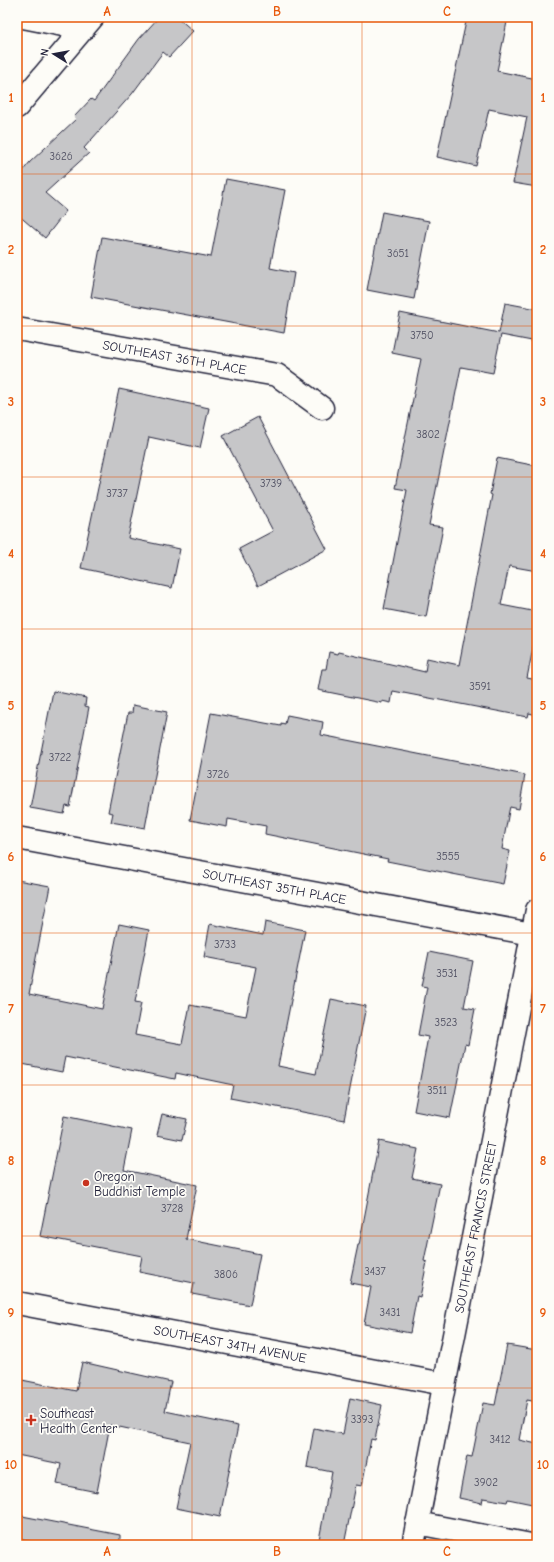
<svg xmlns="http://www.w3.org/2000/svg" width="554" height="1562" font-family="'Comic Neue',sans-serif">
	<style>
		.building { fill: #c6c6c8; stroke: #22223b }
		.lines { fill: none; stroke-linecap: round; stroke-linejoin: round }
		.minor-casing { stroke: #22223b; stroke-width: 25 }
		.minor { stroke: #fdfcf7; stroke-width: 22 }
		.grid { fill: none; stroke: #e8590c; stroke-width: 1; stroke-opacity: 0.55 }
		.poi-dot { fill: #c8321e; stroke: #fdfcf7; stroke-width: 1.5 }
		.labels { text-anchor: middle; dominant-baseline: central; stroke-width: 3.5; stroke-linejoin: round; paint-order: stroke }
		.number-label { font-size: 11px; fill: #4b4b5e }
		.street-label { font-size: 13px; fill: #22223b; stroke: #fdfcf7 }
		.poi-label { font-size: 13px; fill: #22223b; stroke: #fdfcf7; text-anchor: start }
		.neatline { fill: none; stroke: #e8590c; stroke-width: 1.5 }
		.grid-label { font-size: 13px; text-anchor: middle; font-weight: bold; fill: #e8590c }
	</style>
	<rect width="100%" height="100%" fill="#fdfcf7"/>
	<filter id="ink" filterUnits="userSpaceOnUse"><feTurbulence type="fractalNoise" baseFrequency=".025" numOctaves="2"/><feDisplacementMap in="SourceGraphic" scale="8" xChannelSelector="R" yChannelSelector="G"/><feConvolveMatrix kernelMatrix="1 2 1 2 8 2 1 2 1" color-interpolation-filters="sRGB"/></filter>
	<g filter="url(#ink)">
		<path class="building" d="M159,17H177L193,31L169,57L163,52L132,94L84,148L89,153L45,193L66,211L45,238L17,214V178L30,162L76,119L74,117L91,99L94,101L139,39Z
			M467,17H508L497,71L537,79V187L513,183L527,117L489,109L476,166L437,157Z
			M226,179L285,190L270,268L294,273L284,333L91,297L102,237L211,257Z
			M382,212L429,221L414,299L367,290Z
			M505,303L537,309V342L501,335L493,373L461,367L429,525L443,527L426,617L384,609L407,490L395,488L421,359L392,353L400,313L499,333Z
			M119,389L209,408L200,448L149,437L128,538L180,549L172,588L81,568Z
			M258,417L327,549L258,586L239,549L273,531L223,436Z
			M497,458L537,466V571L509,566L501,605L537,612V628L527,678L537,680V715L529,713L528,717L393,691L391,703L382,701V703L318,690L322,669H326L329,652L338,654L339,652L425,672L427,658L459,665L492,495L490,494Z
			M53,691L86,698L85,706L89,707L70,807L66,806L64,814L30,808Z
			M133,705L167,712L145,828L111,822L113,813L108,812L128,713H132Z
			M211,713L281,726V723L285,724L287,715L323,722L321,735L525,775L519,809L510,807L509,811L502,849L510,851L503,884L387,861L388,859L265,834L266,826L228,819L227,827L190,820Z
			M17,880L50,886L29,994L102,1009L119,924L149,930L135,1002L141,1003L135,1035L182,1044L190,1005L246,1016L256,967L204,957L210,924L263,935L265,922L305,930L278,1066L316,1074L331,999L366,1006L344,1120L230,1098L233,1085L176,1073L175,1079L65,1057L62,1072L17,1063Z
			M429,952L473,961L464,1007L475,1009L468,1045L465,1044L450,1118L414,1111L428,1037L418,1035L427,987L422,986Z
			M162,1114L187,1119L182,1140L157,1135Z
			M64,1116L132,1130L124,1170L197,1185L186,1239L260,1254L250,1305L192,1294L194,1283L139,1272L142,1256L40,1236Z
			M379,1141L418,1149L412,1178L440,1184L424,1261L427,1262L420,1297L417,1296L410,1333L364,1324L371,1287L350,1283L358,1245H359Z
			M507,1345L537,1350V1402L527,1400L519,1440L537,1444V1505L508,1499L507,1502L483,1498L482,1503L459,1498L467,1456L472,1457L483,1403L495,1405Z
			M82,1362L171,1382L165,1411L238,1426L220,1517L176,1508L190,1442L110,1425L97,1492L57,1484L61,1464L17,1455V1379L76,1391Z
			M350,1398L382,1405L375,1440L371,1439L362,1486L356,1485L344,1545H318L332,1472L307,1467L314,1428L343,1434Z
			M17,1515L120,1535V1545H50L17,1539Z"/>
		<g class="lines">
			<g class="minor-casing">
				<g id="minor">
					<path d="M23,17L83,29"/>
					<path d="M17,107L93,17"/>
					<path id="s1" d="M17,329L277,375L322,408"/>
					<path id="s2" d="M17,838L532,934"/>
					<path id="s3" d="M17,1303L444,1384"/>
					<path d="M417,1523L531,1545"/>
					<path id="s4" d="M413,1545L537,910"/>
				</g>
			</g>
			<use href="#minor" class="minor"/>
		</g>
	</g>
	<path class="grid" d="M192,17V1545M362,17V1545M17,174H537M17,326H537M17,477H537M17,629H537M17,781H537M17,933H537M17,1085H537M17,1236H537M17,1388H537"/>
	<g class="poi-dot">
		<circle cx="86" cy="1183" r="4"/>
		<path d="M29 1414h4v4h4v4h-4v4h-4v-4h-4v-4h4z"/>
	</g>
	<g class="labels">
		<g class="number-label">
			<text x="61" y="156">3626</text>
			<text x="398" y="253">3651</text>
			<text x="422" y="335">3750</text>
			<text x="428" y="434">3802</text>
			<text x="271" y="483">3739</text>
			<text x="117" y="493">3737</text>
			<text x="480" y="686">3591</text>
			<text x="60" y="757">3722</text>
			<text x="218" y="774">3726</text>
			<text x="448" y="856">3555</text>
			<text x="225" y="944">3733</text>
			<text x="447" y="973">3531</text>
			<text x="446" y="1022">3523</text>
			<text x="437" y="1090">3511</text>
			<text x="172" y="1208">3728</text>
			<text x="375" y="1271">3437</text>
			<text x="226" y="1274">3806</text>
			<text x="390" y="1312">3431</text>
			<text x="362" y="1419">3393</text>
			<text x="500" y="1439">3412</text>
			<text x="486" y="1482">3902</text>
		</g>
		<g class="street-label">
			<text stroke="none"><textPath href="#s1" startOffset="160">SOUTHEAST 36TH PLACE</textPath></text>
			<text stroke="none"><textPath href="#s2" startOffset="262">SOUTHEAST 35TH PLACE</textPath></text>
			<text stroke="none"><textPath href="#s4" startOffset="324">SOUTHEAST FRANCIS STREET</textPath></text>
			<text stroke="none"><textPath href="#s3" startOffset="217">SOUTHEAST 34TH AVENUE</textPath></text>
		</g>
		<g class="poi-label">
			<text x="94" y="1176">Oregon<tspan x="94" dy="15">Buddhist Temple</tspan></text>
			<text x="40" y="1413">Southeast<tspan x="40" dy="15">Health Center</tspan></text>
		</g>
	</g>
	<rect width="554" height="1562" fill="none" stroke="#fdfcf7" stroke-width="44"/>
	<g transform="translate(54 54) rotate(281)" stroke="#fdfcf7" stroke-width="3" paint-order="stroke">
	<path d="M0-3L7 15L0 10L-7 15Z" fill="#22223b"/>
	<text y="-6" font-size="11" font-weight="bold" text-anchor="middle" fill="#22223b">N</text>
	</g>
	<rect x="22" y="22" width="510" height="1518" class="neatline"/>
	<g class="grid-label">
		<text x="107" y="16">A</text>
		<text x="277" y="16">B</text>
		<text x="447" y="16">C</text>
		<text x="11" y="102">1</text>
		<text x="543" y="102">1</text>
		<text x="11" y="254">2</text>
		<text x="543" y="254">2</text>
		<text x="11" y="406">3</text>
		<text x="543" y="406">3</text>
		<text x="11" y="558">4</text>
		<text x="543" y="558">4</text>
		<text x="11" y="710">5</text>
		<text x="543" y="710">5</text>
		<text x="11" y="861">6</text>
		<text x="543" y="861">6</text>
		<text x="11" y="1013">7</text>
		<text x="543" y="1013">7</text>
		<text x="11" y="1165">8</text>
		<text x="543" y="1165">8</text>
		<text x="11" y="1317">9</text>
		<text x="543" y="1317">9</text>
		<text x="11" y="1469">10</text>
		<text x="543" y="1469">10</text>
		<text x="107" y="1556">A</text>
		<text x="277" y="1556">B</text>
		<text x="447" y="1556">C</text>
	</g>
</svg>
